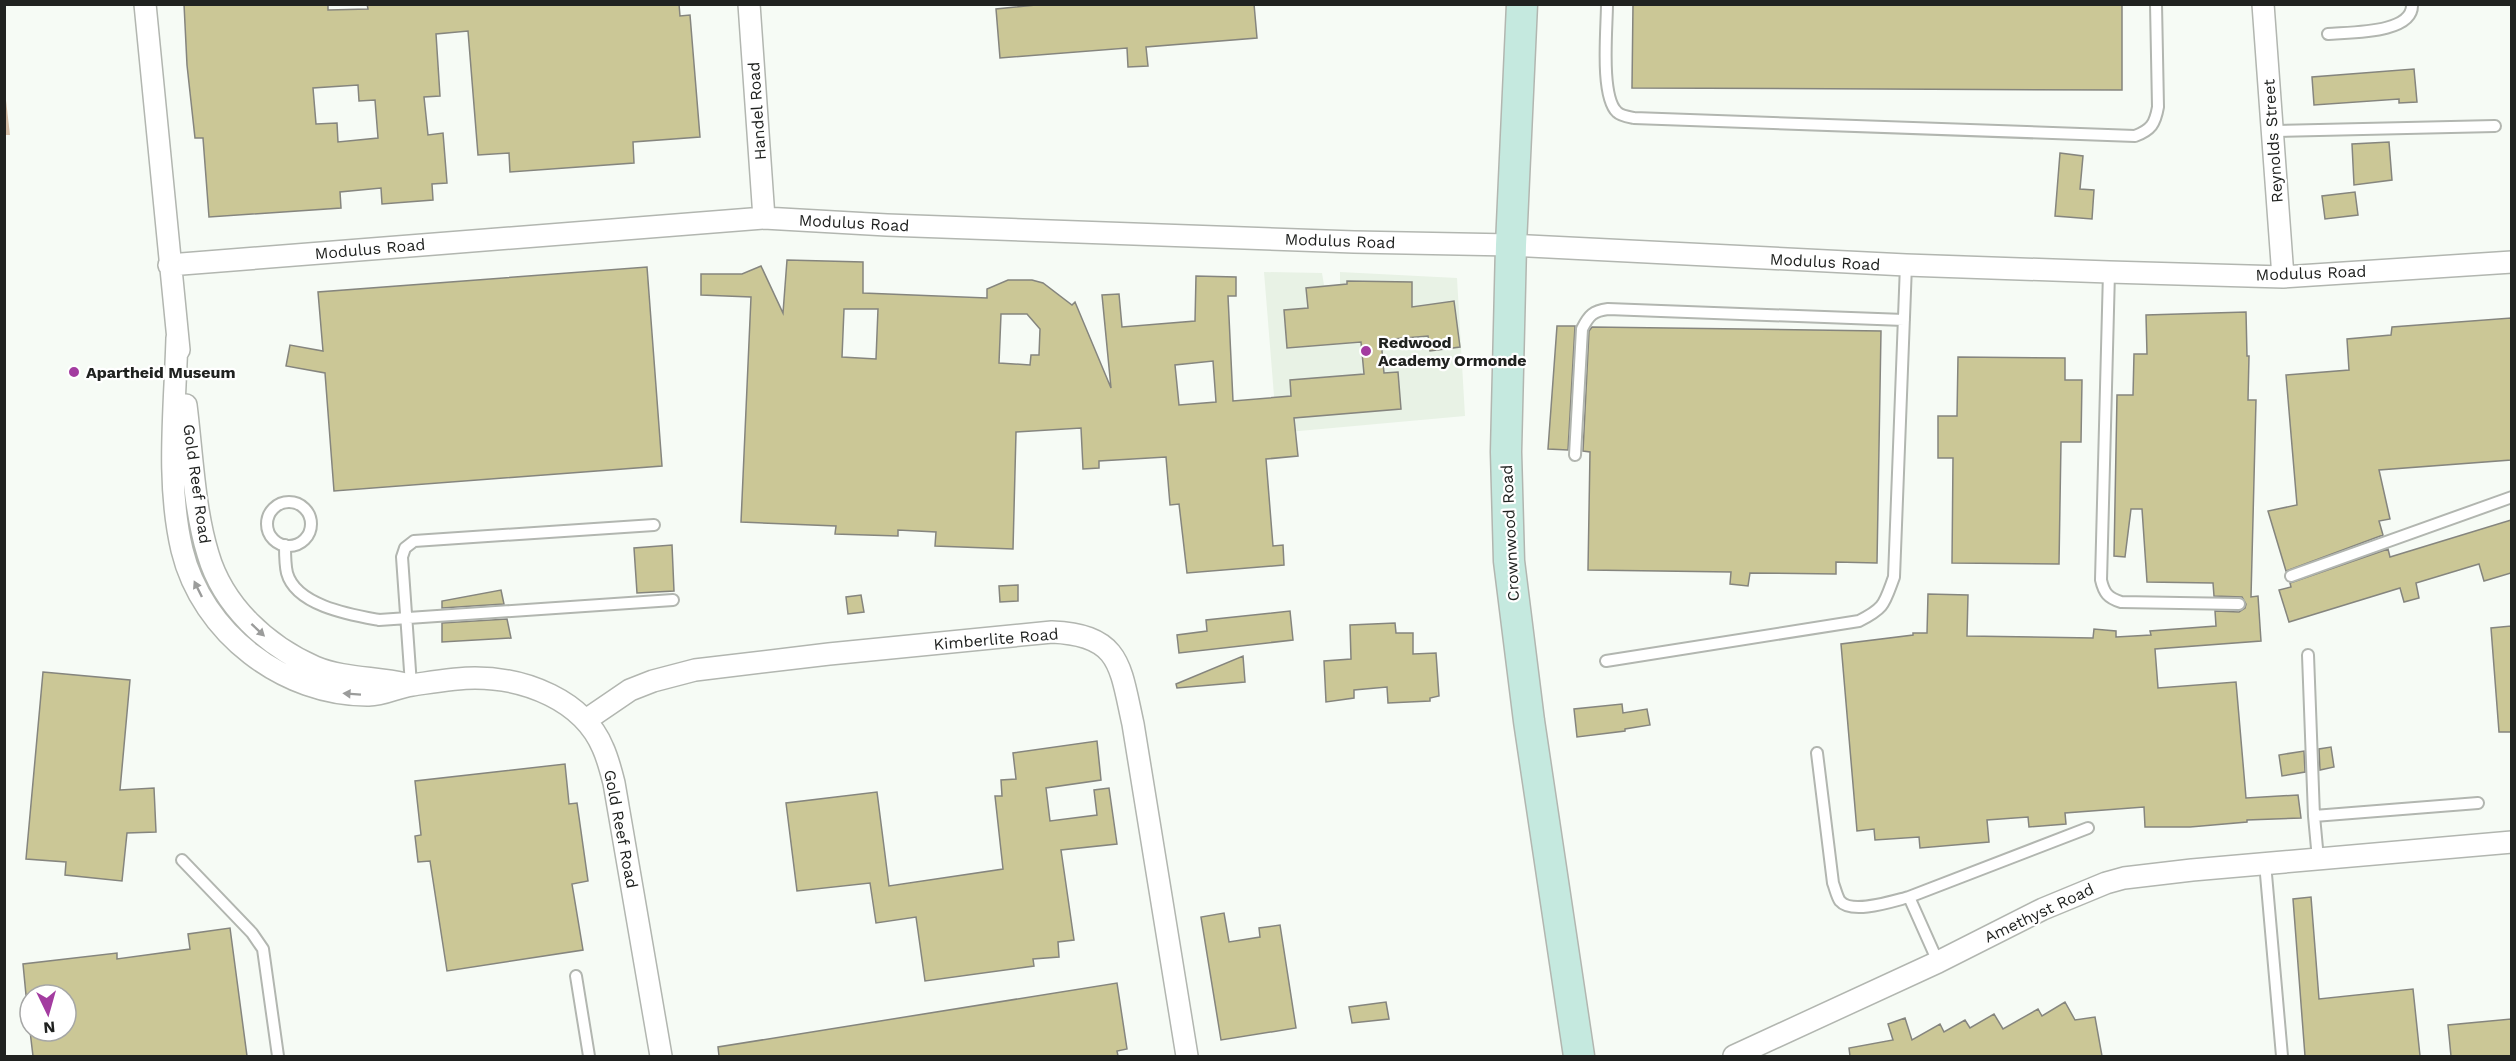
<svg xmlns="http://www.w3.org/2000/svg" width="2516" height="1061" font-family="'Work Sans',sans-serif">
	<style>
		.built { fill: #e8f2e5 }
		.green { fill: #dac4ad }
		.building { fill: #cbc796; stroke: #85857e; stroke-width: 1.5; fill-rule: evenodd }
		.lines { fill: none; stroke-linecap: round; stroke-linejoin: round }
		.service-casing { stroke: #b2b6b0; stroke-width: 14 }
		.minor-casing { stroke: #b2b6b0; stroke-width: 24 }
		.secondary-casing { stroke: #b2b6b0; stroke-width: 33 }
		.service { stroke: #fff; stroke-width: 10 }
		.minor { stroke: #fff; stroke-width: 21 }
		.secondary { stroke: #c5e9df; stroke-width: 30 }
		.oneway { fill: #9b9c9b }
		.poi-dot { fill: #a33ca0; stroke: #fff; stroke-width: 2 }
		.labels { text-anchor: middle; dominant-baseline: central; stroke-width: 4.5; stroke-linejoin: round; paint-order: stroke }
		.street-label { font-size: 16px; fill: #202220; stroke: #fff }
		.poi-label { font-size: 16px; font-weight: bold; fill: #202220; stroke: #fff; text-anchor: start }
	</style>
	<rect width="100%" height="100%" fill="#f6fbf5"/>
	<path class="built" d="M1264,272L1322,273L1324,285H1340V272L1457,278L1465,416L1277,433Z"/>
	<path class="green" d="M4,83L10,135H4Z"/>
	<path class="building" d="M184,4H328V10L368,9L367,4H679L680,16L690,15L700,137L633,142L634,163L510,172L509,153L478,155L468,31L436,34L440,96L424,97L428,135L443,133L447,183L432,184L433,200L382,204L381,188L340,192L341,208L209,217L203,138H195L187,65ZM358,85L359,101L375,100L378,138L338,142L337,123L316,124L313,88Z
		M1046,4H1254L1257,38L1146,47L1148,66L1128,67L1127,48L1000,58L996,9Z
		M1633,4H2122V90L1632,88Z
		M2414,69L2417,102L2399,103V99L2314,105L2312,77Z
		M2389,142L2392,180L2354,185L2352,144Z
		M2060,153L2083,156L2080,189L2094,190L2092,219L2055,216Z
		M2355,192L2358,215L2325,219L2322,196Z
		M787,260L863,262V293L987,298V289L1008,280H1032L1043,283L1072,305L1075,302L1111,388L1102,295L1119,294L1122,327L1195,321L1196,276L1236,277V296H1228L1233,401L1291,396L1290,380L1364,374L1361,342L1287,348L1284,310L1308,308L1306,288L1347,284V281L1412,282V307L1454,301L1460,347L1430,351L1428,336L1381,340L1384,373L1398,372L1401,409L1294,418L1298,456L1266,459L1273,546L1283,545L1284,565L1187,573L1179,504L1170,505L1166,457L1099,461V468L1083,469L1081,428L1016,432L1013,549L935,546L936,532L898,530V536L835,534L836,526L741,522L751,297L701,295V274H742L761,266L783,313ZM844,309H878L876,359L842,357ZM1001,314H1027L1040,329L1039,355H1031L1030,365L999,363ZM1213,361L1216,402L1179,405L1175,365Z
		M647,267L662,466L334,491L325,373L286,366L290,345L323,351L318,292Z
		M2246,312L2247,356H2249L2248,400H2256L2251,597L2258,596L2261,641L2155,649L2158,688L2236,682L2246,798L2298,795L2301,818L2247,820V822L2190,827H2145L2144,807L2065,813L2066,824L2029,827L2028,817L1987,820L1989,842L1920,848L1919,837L1875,840L1874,829L1857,831L1841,644L1913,635V633H1927L1928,594L1968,595L1967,636L2093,638L2094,629L2116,631V637L2151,635L2150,631L2216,626L2215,611L2239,612L2245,608L2246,604L2242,597L2214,596L2213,583L2147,582L2142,509H2131L2125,557L2114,556L2117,395H2133L2134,354H2147L2146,315Z
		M2511,318V460L2379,470L2390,519L2379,521L2383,535L2286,571L2268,511L2297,505L2286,375L2349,370L2347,339L2391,335L2392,327Z
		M1557,326H1575L1568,450L1548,449Z
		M1592,327L1881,331L1877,563L1836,562V574L1750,573L1748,586L1730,584L1731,572L1588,570L1590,452L1583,451L1589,331Z
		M1958,357L2065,358V380H2082L2081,442H2061L2059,564L1952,563L1953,458H1938V416H1957Z
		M2511,520V573L2484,581L2479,564L2416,583L2419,598L2404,602L2400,588L2289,622L2279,590L2291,587L2290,583L2388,549L2390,557Z
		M672,545L674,591L637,593L634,548Z
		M1018,585V601L1000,602L999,586Z
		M501,590L504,604L442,608V601Z
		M861,595L864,612L848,614L846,597Z
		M1290,611L1293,640L1179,653L1177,635L1207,631L1206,620Z
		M507,619L511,638L442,642V623Z
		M1395,623L1396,633H1413V654L1436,653L1439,696L1430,698V701L1388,703L1387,687L1354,690V698L1326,702L1324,661L1351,659L1350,625Z
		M2511,626V732H2499L2491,628Z
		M1243,656L1245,682L1177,688L1176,684Z
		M43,672L130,680L120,790L154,788L156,832L127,833L122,881L65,875L66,862L26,859Z
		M1622,704L1623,713L1647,709L1650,725L1625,729V731L1577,737L1574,709Z
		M1097,741L1101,780L1046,788L1050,821L1097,815L1094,790L1109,788L1117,844L1061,850L1074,940L1058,942L1059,957L1033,959L1034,966L925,981L916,917L876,923L870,883L797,891L786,803L877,792L889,886L1003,869L995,796H1002L1001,780L1016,779L1013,753Z
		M2331,747L2334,767L2320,770L2319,749Z
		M2304,751L2305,772L2282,776L2279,755Z
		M565,764L569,804L577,803L588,881L572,884L583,950L447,971L430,861L418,862L415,836L421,835L415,781Z
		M2311,897L2319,999L2413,989L2420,1056H2305L2293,899Z
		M1224,913L1229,942L1260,937L1259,928L1280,925L1296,1028L1221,1040L1201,917Z
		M230,928L247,1056H33L30,1031H66V995H26L23,964L117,953V959L190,949L188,934Z
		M1117,983L1127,1049L1117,1051L1118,1056H719L718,1047Z
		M1386,1002L1389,1019L1352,1023L1349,1007Z
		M2065,1002L2075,1020L2095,1017L2102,1056H1850L1849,1048L1893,1040L1888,1024L1905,1018L1912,1040L1940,1024L1944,1032L1965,1020L1970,1028L1994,1014L2003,1029L2038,1009L2042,1016Z
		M2511,1019V1056H2451L2448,1025Z"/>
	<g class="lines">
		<g class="service-casing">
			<path id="service" d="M1607,4C1607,28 1600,96 1617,112C1621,116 1629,117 1634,118L2135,136C2151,130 2155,124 2158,107L2156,4
				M2328,34C2349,32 2414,34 2412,4
				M2272,131L2495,126
				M2109,272L2101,580C2104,593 2108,598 2121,602L2239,604
				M1575,455L1582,329C1589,315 1593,311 1608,309L1904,320
				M267 524a22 22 0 1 1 44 0a22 22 0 1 1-44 0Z
				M285,545C285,555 285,565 287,573C296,606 352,615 379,620L673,600
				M2291,576L2512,497
				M2308,655L2314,816L2318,859
				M1606,661L1859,621C1885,608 1884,604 1894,577L1906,265
				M411,685L402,557L405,548L414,541L654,525
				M1817,753L1833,883C1835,888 1837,897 1840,901C1852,915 1893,901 1909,897L1938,962
				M2314,816L2478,803
				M182,860L252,933L263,949L278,1056
				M2265,863L2282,1056
				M1909,897L2088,828
				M576,976L589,1056"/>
		</g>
		<g class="minor-casing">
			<path id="minor" d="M145,4L179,350
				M749,4L764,218
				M2263,4L2283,277
				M169,265L764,218L887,225L1354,242L1511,245L1906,265L2109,272L2283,277L2512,262
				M177,338C175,408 166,482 182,550C202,633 284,696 369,695C384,695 397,687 412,685C433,682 455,678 475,678C525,678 583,700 603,748C608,759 611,771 614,783L661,1056
				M186,405C192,452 194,509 208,554C223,606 267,646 315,667C344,679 376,677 405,684
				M586,720L630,690L653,681L695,670L829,654L1052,632C1121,635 1120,666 1133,724L1187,1056
				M1734,1056L1938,962L2043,909L2106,883L2124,878L2192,870L2512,842"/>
		</g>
		<g class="secondary-casing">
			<path id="secondary" d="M1522,4L1511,245L1506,452L1509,561L1529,721L1579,1056"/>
		</g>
		<use href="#service" class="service"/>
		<use href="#minor" class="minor"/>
		<use href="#secondary" class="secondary"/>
	</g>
	<defs><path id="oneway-solid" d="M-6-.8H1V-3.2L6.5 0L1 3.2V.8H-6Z" transform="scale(1.5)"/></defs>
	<g class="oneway">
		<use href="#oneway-solid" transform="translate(198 589) rotate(-116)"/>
		<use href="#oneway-solid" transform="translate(258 630) rotate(43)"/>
		<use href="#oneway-solid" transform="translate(352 694) rotate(-176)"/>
	</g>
	<g class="poi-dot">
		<circle cx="1366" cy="351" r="6"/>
		<circle cx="74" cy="372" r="6"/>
	</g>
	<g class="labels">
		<g class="street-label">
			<text transform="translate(757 111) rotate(-94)">Handel Road</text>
			<text transform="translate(2273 141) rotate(-94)">Reynolds Street</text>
			<text transform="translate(854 223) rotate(3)">Modulus Road</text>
			<text transform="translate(1340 241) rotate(2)">Modulus Road</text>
			<text transform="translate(370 249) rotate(-5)">Modulus Road</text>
			<text transform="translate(1825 262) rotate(3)">Modulus Road</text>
			<text transform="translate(2311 273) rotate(-2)">Modulus Road</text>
			<text transform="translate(197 484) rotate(82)">Gold Reef Road</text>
			<text transform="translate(1510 533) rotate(-93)">Crownwood Road</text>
			<text transform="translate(996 639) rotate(-5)">Kimberlite Road</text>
			<text transform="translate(621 829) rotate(79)">Gold Reef Road</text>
			<text transform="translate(2039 913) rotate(-25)">Amethyst Road</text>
		</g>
		<g class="poi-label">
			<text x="1378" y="342">Redwood<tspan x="1378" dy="18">Academy Ormonde</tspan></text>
			<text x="86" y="372">Apartheid Museum</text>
		</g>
	</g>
	<rect width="2516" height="1061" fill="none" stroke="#202220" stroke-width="12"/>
	<g transform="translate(48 1013) rotate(175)"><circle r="28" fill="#ffffff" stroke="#a6a7a6" stroke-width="1.5"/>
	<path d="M0-4.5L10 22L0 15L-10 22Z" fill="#a33ca0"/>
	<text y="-9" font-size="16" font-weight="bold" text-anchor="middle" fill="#202220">N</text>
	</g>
</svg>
